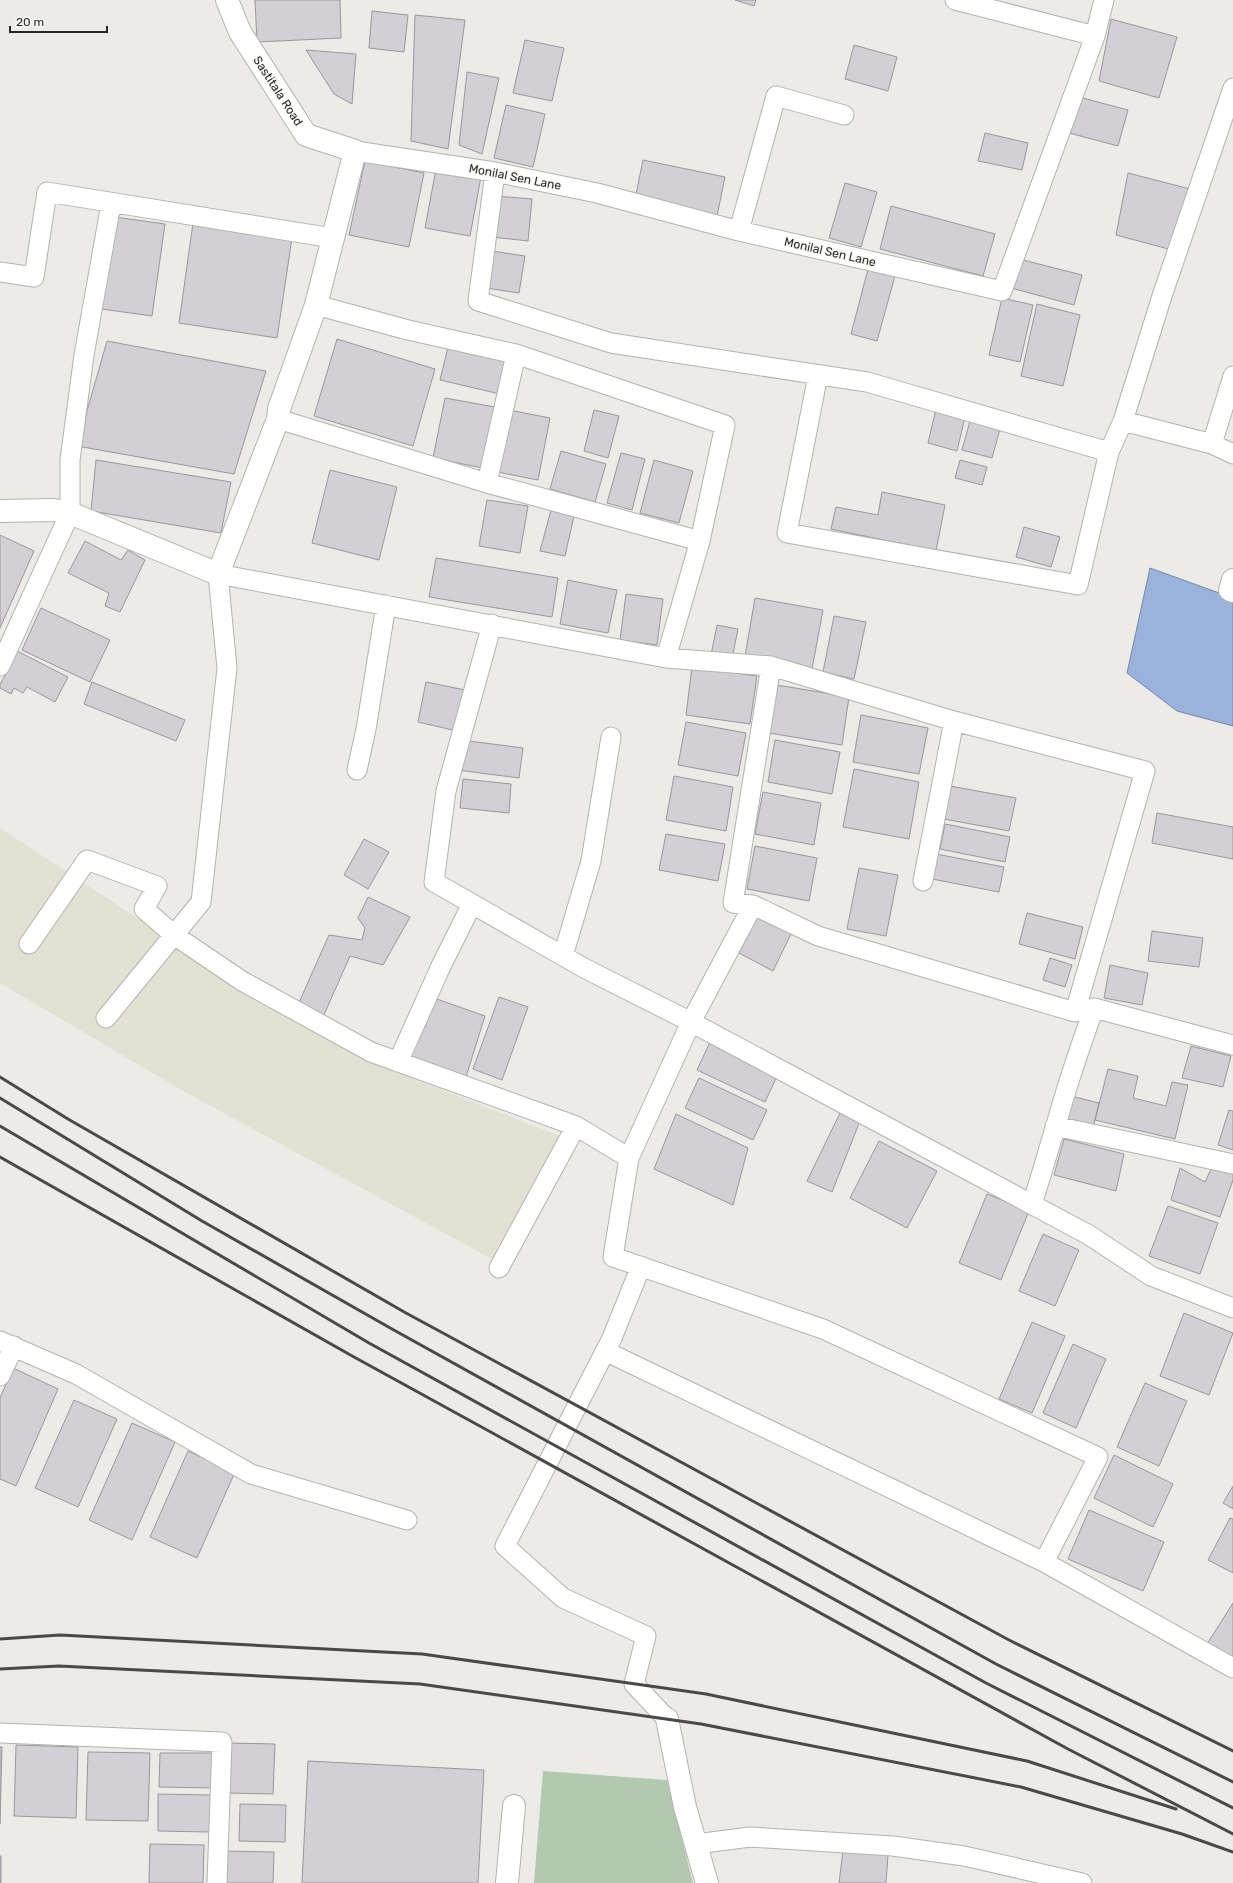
<svg xmlns="http://www.w3.org/2000/svg" width="1233" height="1883" font-family="Rubik,sans-serif">
	<style>
		.built { fill: #e3e0d4 }
		.green { fill: #b2c9b0 }
		.water { fill: #9bb2dc; stroke: #7888a5 }
		.building { fill: #d2d0d4; stroke: #99979b }
		.lines { fill: none; stroke-linecap: round; stroke-linejoin: round }
		.lane-casing { stroke: #b3b3ae; stroke-width: 21 }
		.street-casing { stroke: #b3b3ae; stroke-width: 24 }
		.lane { stroke: #fff; stroke-width: 19 }
		.street { stroke: #fff; stroke-width: 22 }
		.rail { stroke: #4a4948; stroke-width: 3 }
		.labels { text-anchor: middle; dominant-baseline: central; stroke-width: 3; stroke-linejoin: round; paint-order: stroke }
		.street-label { font-size: 12px; fill: #282726; stroke: #f9f9f4 }
	</style>
	<rect width="100%" height="100%" fill="#ecebe7"/>
	<path class="built" d="M0,828L192,954L371,1062L560,1136L492,1259L185,1092L0,983Z"/>
	<path class="green" d="M543,1771L667,1780L693,1883H534Z"/>
	<path class="water" d="M1150,568L1233,598V726L1177,711L1127,673Z"/>
	<path class="building" d="M255,0H340L341,38L257,42Z
		M735,0H756L754,6Z
		M372,11L408,15L404,52L369,48Z
		M415,15L465,20L448,149L411,141Z
		M1111,19L1177,37L1159,98L1099,81Z
		M525,40L564,48L552,101L513,93Z
		M854,45L897,57L888,91L845,79Z
		M306,50L356,54L352,104L334,94Z
		M467,72L499,78L482,154L459,145Z
		M1079,97L1128,110L1118,146L1069,133Z
		M506,105L545,114L533,167L494,158Z
		M985,133L1028,143L1022,170L978,161Z
		M643,160L725,177L717,216L635,199Z
		M365,161L424,173L409,247L349,235Z
		M436,169L481,177L470,236L425,228Z
		M1128,173L1194,190L1176,251L1116,235Z
		M845,183L877,192L861,247L829,238Z
		M496,196L532,199L528,241L492,237Z
		M891,206L995,234L983,276L880,249Z
		M115,217L165,224L152,316L102,309Z
		M193,223L292,238L277,338L179,323Z
		M492,251L525,256L519,293L486,288Z
		M1019,259L1082,275L1074,305L1011,288Z
		M868,269L895,276L877,341L851,334Z
		M1002,298L1033,305L1020,362L989,355Z
		M1037,304L1080,315L1063,386L1021,376Z
		M337,339L435,369L413,446L314,416Z
		M107,341L266,371L234,474L77,446Z
		M448,347L508,361L500,394L440,380Z
		M445,398L495,407L483,468L433,458Z
		M936,409L965,417L957,451L928,443Z
		M509,410L550,418L538,480L497,472Z
		M594,410L619,416L608,458L584,451Z
		M970,421L1000,429L992,458L962,450Z
		M561,451L606,464L595,502L550,489Z
		M621,453L645,459L632,510L607,503Z
		M96,460L231,482L221,533L91,511Z
		M654,460L693,471L679,523L640,513Z
		M960,460L987,467L982,485L955,478Z
		M330,470L397,487L379,560L312,543Z
		M882,492L945,505L936,551L831,529L836,507L878,515Z
		M487,500L528,506L520,553L479,546Z
		M551,510L574,516L565,556L540,551Z
		M1024,527L1060,537L1051,567L1016,557Z
		M0,535L34,551L0,628Z
		M85,541L121,560L128,550L145,560L120,612L105,606L109,593L68,573Z
		M436,558L558,578L552,617L429,597Z
		M568,580L617,590L608,633L560,624Z
		M626,594L663,599L657,645L620,640Z
		M755,598L823,610L812,669L745,656Z
		M41,608L110,640L90,682L22,650Z
		M834,616L866,622L854,679L823,672Z
		M717,625L738,629L732,659L711,655Z
		M17,651L68,677L55,702L27,687L23,693L14,688L11,694L0,688V685Z
		M692,667L757,676L750,724L686,715Z
		M92,682L185,720L176,741L84,704Z
		M426,682L465,690L457,731L418,722Z
		M777,685L849,697L842,745L769,733Z
		M861,715L928,728L919,774L853,762Z
		M686,722L746,733L738,776L678,765Z
		M461,740L523,748L519,778L457,770Z
		M775,740L840,752L832,794L768,782Z
		M854,769L919,782L909,839L843,827Z
		M674,776L733,787L726,831L666,820Z
		M463,779L511,784L509,813L460,808Z
		M950,786L1016,798L1009,831L944,819Z
		M763,792L821,803L814,845L755,834Z
		M1157,813L1233,827V859L1152,843Z
		M945,824L1010,837L1005,862L940,849Z
		M666,834L725,844L718,881L659,870Z
		M364,839L389,852L368,889L344,875Z
		M755,846L817,858L809,901L747,889Z
		M936,854L1004,867L999,892L932,879Z
		M859,868L898,875L886,936L847,929Z
		M368,897L410,917L383,965L350,956L323,1017L297,1007L329,935L362,940L365,928L358,918Z
		M1027,913L1083,927L1075,959L1019,944Z
		M759,914L792,932L773,971L739,953Z
		M1152,931L1203,938L1199,967L1148,961Z
		M1050,958L1072,965L1065,987L1043,980Z
		M1110,965L1148,973L1142,1005L1104,998Z
		M499,997L528,1007L502,1080L473,1069Z
		M434,998L485,1016L465,1080L408,1058Z
		M711,1040L779,1072L765,1102L697,1070Z
		M1191,1046L1231,1056L1223,1087L1182,1078Z
		M1108,1069L1138,1076L1133,1098L1166,1106L1172,1082L1188,1085L1175,1139L1095,1120Z
		M699,1078L767,1110L753,1140L685,1108Z
		M1071,1096L1099,1103L1093,1128L1065,1122Z
		M1229,1110L1233,1111V1150L1218,1145Z
		M841,1111L860,1121L832,1192L807,1181Z
		M676,1114L748,1148L733,1205L654,1169Z
		M1064,1139L1124,1154L1116,1191L1054,1175Z
		M879,1141L937,1171L907,1228L850,1198Z
		M1213,1165L1233,1172V1180L1220,1217L1171,1200L1180,1168L1205,1182Z
		M987,1194L1029,1211L1001,1280L959,1263Z
		M1168,1206L1218,1223L1200,1274L1149,1256Z
		M1043,1234L1079,1250L1055,1306L1019,1291Z
		M1184,1313L1233,1333L1209,1395L1160,1376Z
		M1032,1322L1065,1336L1032,1413L999,1399Z
		M1073,1344L1106,1359L1076,1428L1043,1413Z
		M13,1368L58,1389L16,1486L0,1479V1398Z
		M1145,1383L1187,1401L1159,1466L1117,1447Z
		M74,1400L117,1419L78,1507L35,1488Z
		M132,1423L175,1442L132,1540L89,1520Z
		M188,1451L235,1472L197,1558L150,1537Z
		M1114,1455L1173,1484L1153,1527L1094,1498Z
		M1233,1486V1509L1223,1503Z
		M1089,1510L1164,1542L1143,1591L1068,1559Z
		M1230,1518L1233,1519V1573L1208,1560Z
		M1233,1603V1659L1207,1644Z
		M228,1743L275,1744L273,1794L227,1793Z
		M16,1745L78,1747L76,1818L14,1816Z
		M0,1747H2L0,1824Z
		M88,1752L150,1753L148,1821L86,1820Z
		M160,1753H218L217,1788L159,1787Z
		M308,1761L484,1770L478,1883H302Z
		M158,1794L211,1795L210,1832L158,1831Z
		M240,1804L286,1805L285,1842L239,1841Z
		M844,1843L888,1855L886,1883H839Z
		M150,1844L204,1845L203,1883H149Z
		M225,1851L274,1852L273,1883H224Z
		M0,1856H1V1883H0Z"/>
	<g class="lines">
		<g class="lane-casing">
			<path id="lane" d="M955,0L1095,36
				M355,151L495,172L597,193L739,231L1002,291L1095,36L1104,0
				M495,172L478,301L611,343L867,382L1109,452L1123,421L1162,296L1233,88
				M739,231L776,96L844,115
				M0,272L34,277L47,192L333,238
				M316,305L408,330L516,354L487,483
				M516,354L725,425L700,541L666,658
				M818,375L787,533L1078,585L1109,452
				M278,419L487,483L700,541
				M1123,421L1212,444L1233,454
				M1212,444L1233,376
				M492,624L446,791L434,882L584,968L691,1022L629,1158L613,1257L823,1329L1098,1457L1044,1562L1233,1668
				M0,666L70,513V460L84,355L111,204
				M771,666L733,903L753,905L818,936L1075,1012L1094,1008L1233,1045
				M357,770L366,729L386,605
				M923,881L954,721
				M753,905L691,1022L1089,1235L1151,1276L1233,1308
				M29,944L87,860L157,886L144,909L174,935L242,981L371,1052L576,1126L499,1268
				M563,956L591,861L611,737
				M106,1018L201,902L227,668L218,574L666,658L771,666L954,721L1145,771L1075,1012
				M398,1062L441,966L472,904
				M576,1126L629,1158
				M1055,1126L1233,1164
				M1032,1204C1041,1177 1048,1151 1056,1125C1067,1085 1080,1047 1094,1008
				M641,1266L612,1338L505,1546L563,1598L646,1636L634,1684L667,1719
				M0,1341L76,1374L251,1474L407,1520
				M605,1351L1044,1562
				M0,1376L14,1346
				M0,1733L222,1742L217,1883
				M696,1844L750,1837L893,1846L964,1856L1082,1883"/>
		</g>
		<g class="street-casing">
			<path id="street" d="M0,511L54,510L70,513L218,574L278,419L279,409L316,305L355,151L306,135L240,32L227,0
				M1233,580L1230,590L1233,591
				M667,1719L685,1807L707,1883
				M507,1883L514,1806"/>
		</g>
		<use href="#lane" class="lane"/>
		<use href="#street" class="street"/>
		<path class="rail" d="M0,1077L68,1119L406,1313L1009,1640L1233,1751
			M0,1098L202,1221L392,1329L996,1664L1233,1782
			M0,1126L369,1343L986,1683L1233,1808
			M0,1157L354,1357L1068,1749L1233,1834
			M0,1639L60,1635L422,1654L671,1689L706,1694L1027,1761L1176,1809
			M0,1669L59,1666L420,1684L701,1724L1021,1787L1182,1834L1233,1852"/>
	</g>
	<g class="labels">
		<g class="street-label">
			<text transform="translate(278 91) rotate(57)">Sastitala Road</text>
			<text transform="translate(515 177) rotate(11)">Monilal Sen Lane</text>
			<text transform="translate(830 252) rotate(13)">Monilal Sen Lane</text>
		</g>
	</g>
	<path d="M10 26v6h97v-6" fill="none" stroke="#282726" stroke-width="2"/>
	<text x="16" y="26" font-size="12" fill="#282726" stroke="#f9f9f4" stroke-width="3" paint-order="stroke">20 m</text>
</svg>
